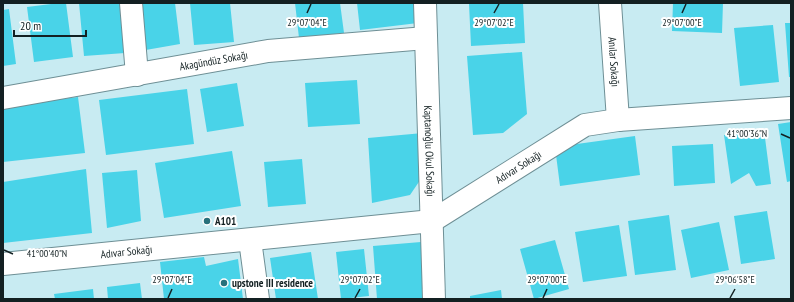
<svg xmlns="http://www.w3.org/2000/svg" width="794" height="302" font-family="'PT Sans Narrow',sans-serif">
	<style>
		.building { fill: #49d3e8 }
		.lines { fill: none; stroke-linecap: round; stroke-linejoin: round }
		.minor-casing { stroke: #6e8f95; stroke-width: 24 }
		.minor { stroke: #fff; stroke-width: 22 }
		.ticks { fill: none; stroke: #132022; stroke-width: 1.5 }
		.poi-dot { fill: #28707b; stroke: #fff; stroke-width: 1.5 }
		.labels { text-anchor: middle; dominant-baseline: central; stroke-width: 4; stroke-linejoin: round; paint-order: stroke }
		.street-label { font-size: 11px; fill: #132022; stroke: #fff }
		.poi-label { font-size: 11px; font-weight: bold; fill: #132022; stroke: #fff; text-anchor: start }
		.ticks-label { font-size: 10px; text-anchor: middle; fill: #132022; stroke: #fff; stroke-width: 4; stroke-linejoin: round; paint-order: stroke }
	</style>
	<rect width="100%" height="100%" fill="#c8ebf2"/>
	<path class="building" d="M59,3H66L73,57L34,62L27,7Z
		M79,3H121L125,53L84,56Z
		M136,3H175L180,44L140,51Z
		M190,3H230L234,42L194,45Z
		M295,3H340L344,33L299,38Z
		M357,3H415L418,23L360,30Z
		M523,3L525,43L471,46L469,4Z
		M673,3H723L722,33L672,31Z
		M9,9L16,64L3,66V10Z
		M785,23H791V77H789Z
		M773,25L779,82L740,86L734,28Z
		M522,52L527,114L503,133L473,135L467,56Z
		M357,80L360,124L308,127L305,83Z
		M237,83L244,126L207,132L200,89Z
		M187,89L194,144L106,155L99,100Z
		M78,97L85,153L3,162V106Z
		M791,122V181L787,182L778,124Z
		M764,130L771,184L756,186L749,173L731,184L724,135Z
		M423,133L427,170L410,195L372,203L368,138Z
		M635,136L640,175L560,186L555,147Z
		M713,144L715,183L674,186L672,146Z
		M232,151L241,206L164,218L155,163Z
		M302,159L306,204L268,207L264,162Z
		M86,169L92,233L3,243V182Z
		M137,170L141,221L107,228L102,173Z
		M767,211L775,259L741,264L734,216Z
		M669,215L676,270L635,275L628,221Z
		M719,222L729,270L691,278L681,230Z
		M619,225L627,276L583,282L575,232Z
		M555,240L569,289L534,299L520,249Z
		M421,242L425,299H377L373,246Z
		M364,249L369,296L341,299L336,252Z
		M311,252L318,299H276L270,258Z
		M204,257L206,266L238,259L243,299H164L160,262Z
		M140,283L142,299H108L107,287Z
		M93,289L94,299H55L54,294Z
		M501,290L502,299H470V296Z"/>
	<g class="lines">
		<g class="minor-casing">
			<g id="minor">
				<path d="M131,3L137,75"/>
				<path id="s1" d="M425,3L434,299"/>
				<path id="s2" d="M610,3L618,120"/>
				<path id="s3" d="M3,98L268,51L426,38"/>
				<path d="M250,240L258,299"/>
				<path id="s4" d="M3,264L432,221L585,125L618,120L791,108"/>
			</g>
		</g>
		<use href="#minor" class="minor"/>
	</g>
	<path class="ticks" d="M307,13L311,4M494,13L499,4M682,13L686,4M781,134L790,138M4,250L13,254M168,298L172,289M355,298L360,289M543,298L547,289M730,298L735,289"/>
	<g class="poi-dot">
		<circle cx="207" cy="221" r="4"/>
		<circle cx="224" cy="283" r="4"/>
	</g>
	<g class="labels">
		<g class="street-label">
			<text stroke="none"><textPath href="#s3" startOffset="214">Akagündüz Sokağı</textPath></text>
			<text stroke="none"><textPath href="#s2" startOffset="59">Anılar Sokağı</textPath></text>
			<text stroke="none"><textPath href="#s1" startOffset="148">Kaptanoğlu Okul Sokağı</textPath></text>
			<text stroke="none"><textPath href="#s4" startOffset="533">Adıvar Sokağı</textPath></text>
			<text stroke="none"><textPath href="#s4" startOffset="124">Adıvar Sokağı</textPath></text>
		</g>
		<g class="poi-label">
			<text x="215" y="221">A101</text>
			<text x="232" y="283">upstone III residence</text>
		</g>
	</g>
	<g class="ticks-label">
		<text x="307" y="26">29°07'04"E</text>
		<text x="494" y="26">29°07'02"E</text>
		<text x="682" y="26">29°07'00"E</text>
		<text x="747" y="137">41°00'36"N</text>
		<text x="47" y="257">41°00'40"N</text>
		<text x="172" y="283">29°07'04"E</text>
		<text x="360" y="283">29°07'02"E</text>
		<text x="547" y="283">29°07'00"E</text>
		<text x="735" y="283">29°06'58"E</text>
	</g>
	<rect width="794" height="302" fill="none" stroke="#132022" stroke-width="8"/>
	<path d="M14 30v6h72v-6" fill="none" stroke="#132022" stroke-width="2"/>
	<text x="20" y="30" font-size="12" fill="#132022" stroke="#ffffff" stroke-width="3" paint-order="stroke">20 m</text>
</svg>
